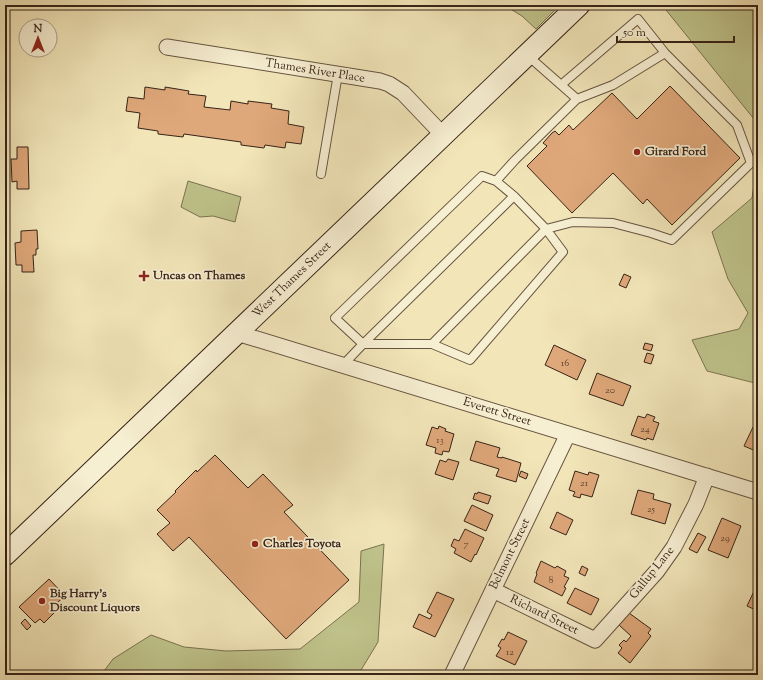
<svg xmlns="http://www.w3.org/2000/svg" width="763" height="680" font-family="'Sorts Mill Goudy',serif">
	<style>
		.green { fill: #bfc38b; stroke: #7b7352 }
		.building { fill: #dfa87a; stroke: #372318 }
		.lines { fill: none; stroke-linecap: round; stroke-linejoin: round }
		.lane-casing { stroke: #665440; stroke-width: 10 }
		.street-casing { stroke: #665440; stroke-width: 17 }
		.secondary-casing { stroke: #372318; stroke-width: 23 }
		.lane { stroke: #f7efd2; stroke-width: 8 }
		.street { stroke: #f7efd2; stroke-width: 15 }
		.secondary { stroke: #f7efd2; stroke-width: 21 }
		.poi-dot { fill: #8f2418; stroke: #f7efd2; stroke-width: 1.5 }
		.labels { text-anchor: middle; dominant-baseline: central; stroke-width: 3.5; stroke-linejoin: round; paint-order: stroke }
		.number-label { font-size: 10px; fill: #614430 }
		.street-label { font-size: 12px; fill: #372318; stroke: #f7efd2 }
		.poi-label { font-size: 12px; font-weight: bold; fill: #372318; stroke: #f7efd2; text-anchor: start }
	</style>
	<rect width="100%" height="100%" fill="#f2e6b9"/>
	<filter id="stains"><feTurbulence type="fractalNoise" baseFrequency=".005" numOctaves="4"/><feColorMatrix values="0 0 0 0 .2 0 0 0 0 .09 0 0 0 0 .02 0 0 0 .5 -.17"/></filter>
	<radialGradient id="worn" r=".72"><stop offset=".6" stop-color="#630" stop-opacity="0"/><stop offset="1" stop-color="#630" stop-opacity=".3"/></radialGradient>
	<path class="green" d="M504,5H560L536,29L522,16Z
		M662,5H758V124Z
		M758,158V380L755,383L707,371L692,340L739,329L748,313L728,279L712,232L752,198Z
		M188,181L241,197L235,222L213,216L200,217L181,207Z
		M384,544L378,642L358,675H101L113,659L151,635L184,647L226,651L300,649L359,602L361,551Z"/>
	<path class="building" d="M670,86L740,158L672,225L647,199L643,204L613,173L572,213L527,166L547,146L543,143L552,133L555,131L559,135L569,125L573,130L612,93L637,119Z
		M145,87L165,90V87L189,91L188,94L206,96L204,107L230,110L231,101L248,104V101L272,104L271,108L289,111L288,124L304,127L301,144L286,142L285,148L265,145L264,148L241,145V142L184,134L183,137L158,134V131L138,128L140,113L126,111L128,97L144,99Z
		M17,147H28L29,189H17V181L12,182L11,159H17Z
		M37,230L38,249H36V255H33L34,272H22V265H16L15,243L21,242V231Z
		M624,274L631,277L626,288L619,285Z
		M645,343L653,345L651,351L643,349Z
		M554,345L586,360L577,380L545,365Z
		M647,353L654,355L651,364L644,362Z
		M597,373L631,386L623,406L589,394Z
		M647,414L655,417L653,421L659,423L653,440L647,438L646,440L631,435L638,416L645,418Z
		M439,426L446,429L445,431L454,434L449,452L443,451L442,455L435,453L436,448L426,445L432,427L438,429Z
		M753,427L758,429V452L744,446Z
		M476,441L500,448L497,457L502,458V457L521,463L516,482L496,476L499,469L470,460Z
		M215,455L248,488L263,474L293,505L284,512L349,580L286,639L189,537L173,551L157,534L170,523L157,510L176,492L175,491L196,470L197,472Z
		M448,459L459,462L453,480L435,474L440,460L446,462Z
		M521,471L528,474L526,479L519,476Z
		M575,471L588,475L589,472L599,475L592,497L581,494L580,498L573,496L575,492L569,490Z
		M638,490L654,494L653,499L671,504L665,524L631,514Z
		M478,492L491,496L488,504L473,499L475,493L477,494Z
		M472,505L493,515L486,531L464,521Z
		M557,512L573,520L566,535L550,528Z
		M722,518L741,526L728,558L708,550Z
		M465,529L484,538L476,555L475,554L471,562L454,553L456,549L451,546L454,539L459,541Z
		M698,533L706,537L697,553L689,549Z
		M541,561L555,568L557,566L566,571L564,576L569,578L564,587L566,588L562,596L534,582L537,574L536,573Z
		M582,566L588,569L585,576L579,573Z
		M49,579L65,596L51,608L55,612L44,623L40,619L35,623L19,607Z
		M575,588L599,599L591,615L567,603Z
		M755,589L758,590V611L747,606Z
		M437,592L454,599L435,637L413,627L419,614L430,619L432,615L427,612Z
		M629,613L651,629L648,633L651,636L630,663L618,653L622,648L619,645L624,640L626,642L631,636L619,625Z
		M25,619L31,626L27,630L21,623Z
		M508,632L527,641L515,665L496,656L501,648L498,646L502,639L504,640Z"/>
	<g class="lines">
		<g class="lane-casing">
			<path id="lane" d="M577,99L613,85L665,53
				M321,174L338,74
				M496,181L515,160L577,99L527,55
				M363,344L514,196
				M432,344L470,360L563,252L546,229L573,222L613,223L651,233L672,240L751,163L737,125L665,53L638,19L561,85
				M343,365L363,344L335,318L482,176L496,181L514,196L546,229L432,344H363"/>
		</g>
		<g class="street-casing">
			<path id="street" d="M167,47L380,81L389,84L403,93L443,135
				M237,333L758,492
				M493,590L595,640L657,571L674,547L696,504L707,476
				M452,675L568,434"/>
		</g>
		<g class="secondary-casing">
			<path id="secondary" d="M5,555L579,5"/>
		</g>
		<use href="#lane" class="lane"/>
		<use href="#street" class="street"/>
		<use href="#secondary" class="secondary"/>
	</g>
	<g class="poi-dot">
		<circle cx="637" cy="152" r="4"/>
		<path d="M142 270h4v4h4v4h-4v4h-4v-4h-4v-4h4z"/>
		<circle cx="255" cy="544" r="4"/>
		<circle cx="42" cy="601" r="4"/>
	</g>
	<g class="labels">
		<g class="number-label">
			<text x="565" y="363">16</text>
			<text x="610" y="390">20</text>
			<text x="645" y="429">24</text>
			<text x="440" y="440">13</text>
			<text x="584" y="483">21</text>
			<text x="651" y="509">25</text>
			<text x="725" y="538">29</text>
			<text x="466" y="544">7</text>
			<text x="551" y="580">8</text>
			<text x="510" y="652">12</text>
		</g>
		<g class="street-label">
			<text transform="translate(315 71) rotate(9)">Thames River Place</text>
			<text transform="translate(292 280) rotate(-44)">West Thames Street</text>
			<text transform="translate(497 412) rotate(17)">Everett Street</text>
			<text transform="translate(510 554) rotate(-64)">Belmont Street</text>
			<text transform="translate(652 573) rotate(-51)">Gallup Lane</text>
			<text transform="translate(544 615) rotate(26)">Richard Street</text>
		</g>
		<g class="poi-label">
			<text x="645" y="152">Girard Ford</text>
			<text x="153" y="276">Uncas on Thames</text>
			<text x="263" y="544">Charles Toyota</text>
			<text x="50" y="594">Big Harry's<tspan x="50" dy="14">Discount Liquors</tspan></text>
		</g>
	</g>
	<rect width="763" height="680" fill="none" stroke="#f2e6b9" stroke-width="20"/>
	<rect x="6" y="6" width="751" height="668" fill="none" stroke="#372318" stroke-width="2"/>
	<rect x="10" y="10" width="743" height="660" fill="none" stroke="#372318"/>
	<g transform="translate(38 38)"><circle r="19" fill="#f7efd2" stroke="#aa9d88"/>
	<path d="M0-3L7 15L0 10L-7 15Z" fill="#8f2418"/>
	<text y="-6" font-size="11" font-weight="bold" text-anchor="middle" fill="#372318">N</text>
	</g>
	<path d="M617 36v6h117v-6" fill="none" stroke="#372318" stroke-width="2"/>
	<text x="623" y="36" font-size="12" fill="#372318" stroke="#f7efd2" stroke-width="3" paint-order="stroke">50 m</text>
	<rect width="100%" height="100%" filter="url(#stains)"/>
	<rect width="100%" height="100%" fill="url(#worn)"/>
</svg>
